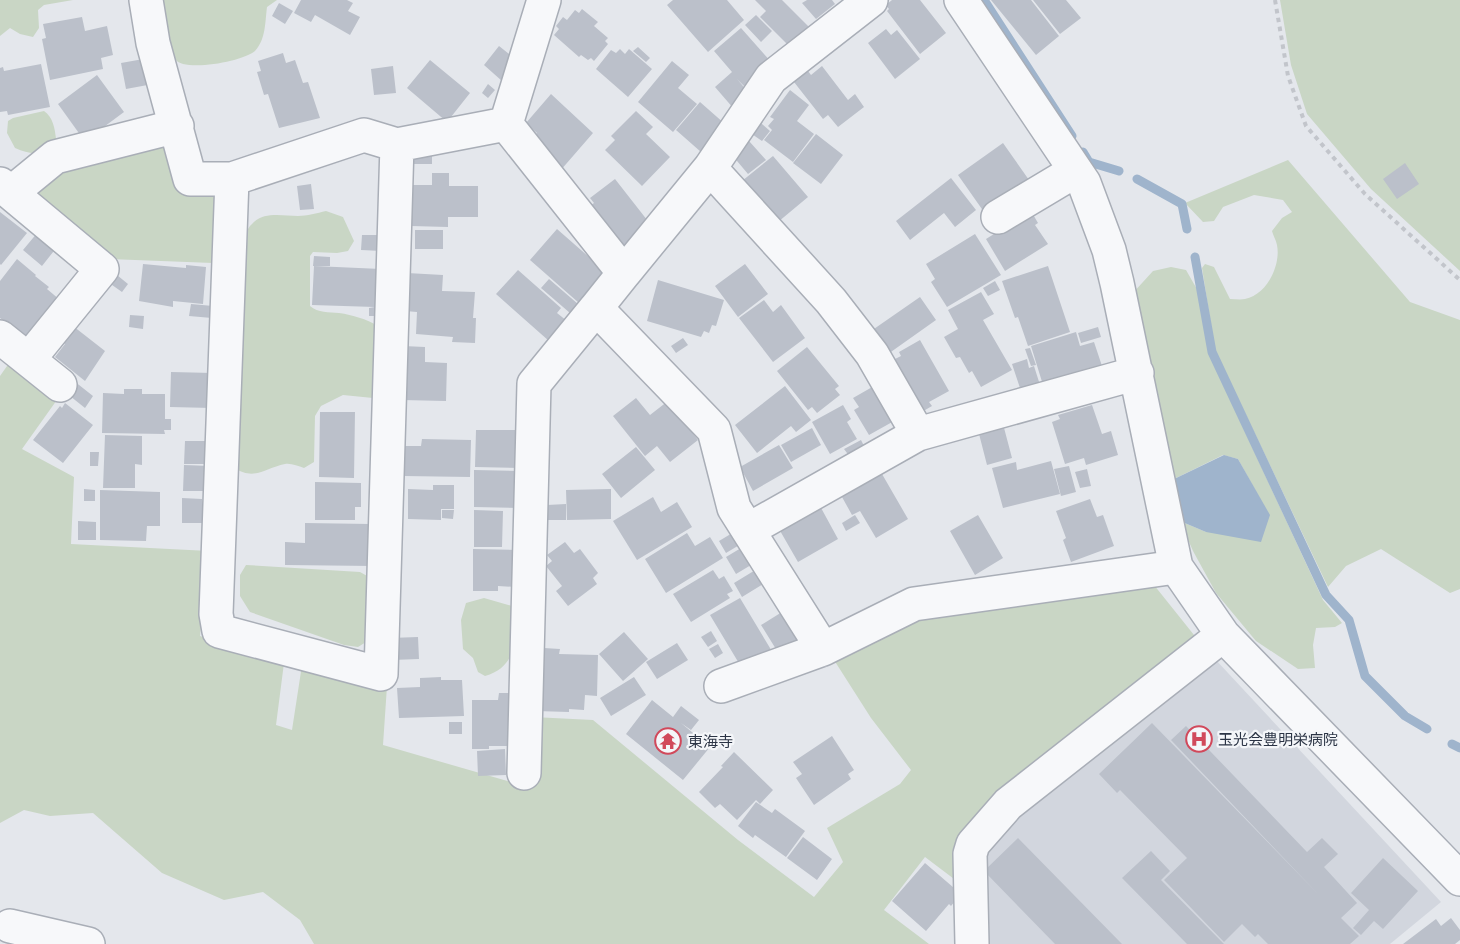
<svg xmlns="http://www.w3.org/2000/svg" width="1460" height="944" font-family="'Titillium Web','Noto Sans JP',sans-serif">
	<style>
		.built { fill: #d2d6de }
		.green { fill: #c9d6c5 }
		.water { fill: #9fb4cc }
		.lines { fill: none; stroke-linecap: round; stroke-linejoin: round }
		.stream { stroke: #9fb4cc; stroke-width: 9 }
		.building { fill: #bbc0ca }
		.minor-casing { stroke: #a9aeb7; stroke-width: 36 }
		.path { stroke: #c2c5cb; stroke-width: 4; stroke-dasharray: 4.5 4.5; stroke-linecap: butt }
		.minor { stroke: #f7f8fa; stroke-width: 33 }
		.labels { text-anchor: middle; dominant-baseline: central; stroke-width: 4.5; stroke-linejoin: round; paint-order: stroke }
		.poi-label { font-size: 15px; fill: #2b3445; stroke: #f4f6f9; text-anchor: start }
	</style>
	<rect width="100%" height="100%" fill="#e4e7ec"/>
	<path class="built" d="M1215,659L1441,902L1390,944H982L978,849Z"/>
	<path class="green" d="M0,0H73L44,5L38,10L39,28L33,37L20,34L10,28L0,36Z
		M161,0H277L267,7C265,22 266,39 255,51C244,61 184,73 175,59C167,47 163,15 161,0Z
		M1280,0H1460V271L1371,189L1307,114L1291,65Z
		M44,111C53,117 55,129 56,139C43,156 34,156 15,148L7,133L8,121L13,118Z
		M165,141L216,189L213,263L109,259L28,196L63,165Z
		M1288,160L1410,302L1460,320V589L1450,593L1381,549L1346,566L1328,587L1215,350L1202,268L1205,264L1214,267L1230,299C1235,299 1240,300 1245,299C1267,295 1281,265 1277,245C1276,240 1273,235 1272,231L1282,218L1292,212L1283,200L1254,195L1223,207L1214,221L1203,222L1185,203Z
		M326,211L343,217L354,241L348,251L337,253L313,252L310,256V306C318,313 329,312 339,313C353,315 366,319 378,326L377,392L373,398L343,395L321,406L315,416L314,462L304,468C298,466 291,463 285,464C265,468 255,481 234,468L242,246C245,239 246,229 252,224C263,211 283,216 298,216C307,216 317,213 326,211Z
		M1171,267L1186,270L1198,291L1209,354L1323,600L1342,623L1335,627L1316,628L1313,645L1315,668L1298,669L1256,641L1216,593L1193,551L1180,521L1206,532L1269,515L1238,459L1223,455L1170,481L1132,294L1153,271Z
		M12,359L59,397L22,449L74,477L71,544L209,551L200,636L284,663L276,725L292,730L302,665L387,686L383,745L514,783L533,717L593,720L738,840L814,897L843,862L827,828L900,784L911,770L871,718L834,660L921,620L1154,585L1194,635L1196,642L1000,797L966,888L925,857L884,910L929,944H314L300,920L263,892L224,900L162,873L93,813L50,816L24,810L0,823V376Z
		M246,565L360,572L369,577L366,642L358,647L344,645L250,612L240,596V575Z
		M484,598L512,606L519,616C514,643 516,667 485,676L478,672L473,658L463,649L461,620L466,603Z"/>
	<path class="water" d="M1224,455L1238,459L1270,515L1261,542L1206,532L1180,521L1170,481Z"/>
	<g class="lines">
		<path class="stream" d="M984,0L1072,136
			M1083,152L1089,162L1119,171
			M1137,179L1182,204L1187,229
			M1195,257L1212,352L1326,595L1349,620L1365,676L1405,716L1427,729
			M1452,744L1460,748"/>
	</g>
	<path class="building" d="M301,0H347L353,3L348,11L360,17L350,35L315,15L311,22L294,13Z
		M673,0H727L744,20L708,52L667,5Z
		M755,0H782L811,29L798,43L793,39L787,44L760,17L766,11Z
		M807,0H832L835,4L816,19L802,3Z
		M892,0H920L946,33L920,54L887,11L889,9L886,5Z
		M991,0H1031L1059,36L1036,55Z
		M1033,0H1066L1081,18L1060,34Z
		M279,3L293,11L285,24L272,16Z
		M582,9L598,22L594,26L608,38L605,41L608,44L594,61L591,58L588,60L581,55L579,57L554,35L559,29L556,26L563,17L567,20L575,10L579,13Z
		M756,15L772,31L761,42L745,25Z
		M82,17L85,31L107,26L113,55L101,58L103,69L50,80L42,39L46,38L43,24Z
		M741,28L772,63L744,86L737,79L749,93L734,109L715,87L732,72L714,51Z
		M886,29L891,35L897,30L920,59L895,79L868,43Z
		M499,46L514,58L502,81L484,65Z
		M638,47L650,58L646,62L633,51Z
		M620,49L625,54L629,49L652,69L628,97L596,69L611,50L616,53Z
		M283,53L286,63L295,60L303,83L308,82L320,118L279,128L268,94L264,95L257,72L261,71L258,61Z
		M149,58L153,84L126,89L121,63Z
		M430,60L470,93L447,122L407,88Z
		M672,61L689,75L678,88L697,104L673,132L638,102Z
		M41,64L50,107L8,115L7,111L0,112V68L3,67L4,71Z
		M393,66L396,93L374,95L371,69Z
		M822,66L848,100L855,94L864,107L838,127L828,115L823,119L794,82L808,71L811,75Z
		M97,75L124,112L89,138L81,136L58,104Z
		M488,84L495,90L488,98L482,93Z
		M790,90L809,105L797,121L814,134L793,162L764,140L772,130L768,126L774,119L770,117Z
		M551,94L593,133L560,171L533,137L537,133L526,123Z
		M700,102L725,124L701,152L676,130Z
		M636,111L653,127L646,134L670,157L642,186L605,150L615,140L611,136Z
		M755,118L770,131L762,141L746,130Z
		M816,134L843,155L821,184L793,163Z
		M749,141L766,160L748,174L732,155Z
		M1003,143L1029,180L984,212L958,175Z
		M411,154H432V164H411Z
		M773,156L808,197L778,222L742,181Z
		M1405,163L1419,184L1397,199L1383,179Z
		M432,173H449V186H478V217H448V227L411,226V185H432Z
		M951,178L976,210L955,227L944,213L910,240L896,221Z
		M615,179L651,225L619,250L587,208L594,203L590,198Z
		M311,184L314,209L300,210L297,186Z
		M1031,211L1038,223L1035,225L1048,244L1005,271L986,239Z
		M0,212L27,233L1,265L0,264Z
		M557,229L606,272L579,303L530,260Z
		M415,230H443V249H415Z
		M38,232L57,247L42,266L23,250Z
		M975,234L1001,275L947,307L931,282L935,279L926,264Z
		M362,235H383L382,251L361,250Z
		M314,256L330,257V266H313Z
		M17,259L36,275L35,276L49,287L47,289L60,300L28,340L0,318V281Z
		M143,264L186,268V265L206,267L203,304L173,301V307L139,301Z
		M745,264L768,294L738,317L715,286Z
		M314,266L381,269L380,316H369V308L375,307L312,305Z
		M1048,266L1070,332L1028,346L1018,317L1015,318L1002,281Z
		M518,270L561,308L557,313L567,321L549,341L496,294Z
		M112,271L128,284L122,292L105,280Z
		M407,273L443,275L442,291L475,292L473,318H476L475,343L452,342L453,337L416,334L417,312L405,311Z
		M549,279L578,304L570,313L541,288Z
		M658,280L724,300L716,326L712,325L709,333L704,331L701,337L647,321Z
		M995,281L1000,290L988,296L983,288Z
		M981,292L994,314L983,320L1012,370L981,387L972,371L969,373L960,357L956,358L944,337L958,329L948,310Z
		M920,297L936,320L888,354L871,331Z
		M764,300L773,312L781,305L805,338L773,362L739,318Z
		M191,304L213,306L212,318L189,316Z
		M130,315L144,316L143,329L129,327Z
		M73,326L105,351L85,381L55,357L65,344L62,341Z
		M1098,327L1101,337L1081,343L1078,333Z
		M1076,332L1080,346L1094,342L1102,366L1043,385L1031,346Z
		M683,338L688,345L676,353L671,346Z
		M920,340L949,391L929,402L932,406L920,413L891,361L901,356L899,352Z
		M403,346L425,347V362L447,363L446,401L402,400Z
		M807,347L839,386L835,389L840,395L817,413L812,407L808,410L777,371Z
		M1030,348L1036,365L1031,366L1025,349Z
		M1027,359L1029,368L1034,366L1040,385L1021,391L1012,364Z
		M171,372L213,373L212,408L170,407Z
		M74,381L93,396L85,408L65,392Z
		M785,386L811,420L796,432L791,426L757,453L735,425Z
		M874,386L894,421L869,435L854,410L859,407L853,398Z
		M124,389H142V394H165V419H171V430H164L165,434L102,433L103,393L124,394Z
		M636,398L650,415L668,401L698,440L670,462L657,446L645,456L613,416Z
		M65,403L93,425L63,463L33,440L60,406L62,408Z
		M843,405L851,419L847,422L857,439L830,454L812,422Z
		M1092,405L1102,434L1111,431L1118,455L1086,465L1084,458L1065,464L1052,422L1060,419L1058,415Z
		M320,412H355L354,478L319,477Z
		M1003,424L1012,458L987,465L978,430Z
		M812,428L821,445L791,462L781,445Z
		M476,430H523V468L475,467Z
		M105,435L142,436V465L135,464V488H103Z
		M422,439L471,440L470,477L404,476V446H421Z
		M861,440L865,448L850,457L844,449Z
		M185,441H211V464H184Z
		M779,445L793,468L753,491L740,467Z
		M636,447L655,470L621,498L602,474Z
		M90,452H99L98,466H90Z
		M1051,461L1060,494L1003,508L992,468L1016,462L1017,470Z
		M184,465L210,466L209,491H183Z
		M1069,466L1076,492L1061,496L1054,469Z
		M1087,469L1091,486L1080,488L1075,472Z
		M474,470L522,471L521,508L474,507Z
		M882,474L908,519L876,538L860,511L852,515L842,497Z
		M315,482L361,483V507H355V520H315Z
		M433,485H454V509H441V520L408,519V489L433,490Z
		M84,489L95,490V501H84Z
		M611,489V519L567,520L566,490Z
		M100,490L160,492V526H147L146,541L100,540Z
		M653,497L661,512L677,502L692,527L637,560L613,521Z
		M182,498L202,499V523H182Z
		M1090,499L1097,517L1103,515L1114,546L1071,562L1063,540L1066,538L1056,511Z
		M566,504V520H547V505Z
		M820,506L838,539L798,562L779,529Z
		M442,510H454L453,519L442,518Z
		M474,510L503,511L502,547H474Z
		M855,515L860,523L846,531L842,523Z
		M978,515L1003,558L975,575L950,531Z
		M78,521L96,522V540H78Z
		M305,523L370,524L374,566L285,565V542L305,543Z
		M734,532L741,544L726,553L719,541Z
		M687,533L695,546L710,537L723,558L666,593L645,559Z
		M565,542L574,553L580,549L598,573L593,578L597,584L568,606L556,591L562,586L546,566L552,561L547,555Z
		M741,548L751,565L736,574L726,557Z
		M473,549L518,550L517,587L498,586V591H473Z
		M757,569L765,583L742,597L734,583Z
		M713,570L719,579L724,576L733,591L727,594L730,598L691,622L673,594Z
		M740,598L773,653L743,670L710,615Z
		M782,612L802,646L779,654L761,625Z
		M711,631L717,641L708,647L701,637Z
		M624,632L648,659L623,681L599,654Z
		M418,637L419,659L392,660L390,638Z
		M677,643L688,660L657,679L646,662Z
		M718,644L723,653L715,658L709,649Z
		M544,648L560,649L559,654L598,655L597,696L585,695L584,710L569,709V712L536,711L537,653H544Z
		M441,677V680H462L464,716L399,718L397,688L420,687V678Z
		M634,677L646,695L611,716L600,698Z
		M499,693H514V746H489V749H472V700H498Z
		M652,700L673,717L681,706L699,720L691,730L681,723L710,747L683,780L626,734Z
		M449,722H462V734H449Z
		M1152,723L1318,894L1171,740L1186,726L1307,852L1322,838L1338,854L1324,867L1357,903L1341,918L1359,936L1350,944H1268L1258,934L1255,937L1242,924L1224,942L1164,880L1187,858L1120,790L1117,793L1099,774Z
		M832,736L854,770L848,774L851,779L814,805L796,778L802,774L793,762Z
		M505,749L506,775L478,776L477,751Z
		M734,752L773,790L760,804L756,800L737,820L720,804L715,808L699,792L723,767L721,766Z
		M756,802L772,813L775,809L805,831L786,857L755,835L753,838L738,826Z
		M803,837L832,859L817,880L787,858Z
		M1018,838L1122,944H1055L984,871Z
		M1151,851L1170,871L1161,880L1224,944H1187L1122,878Z
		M1383,858L1418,891L1383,929L1374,921L1361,935L1353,928L1369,910L1351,893Z
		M925,863L961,894L951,906L949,904L926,931L892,901Z
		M1451,918L1460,930V940L1455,944H1403L1436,919L1441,926Z"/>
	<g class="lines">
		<g class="minor-casing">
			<path id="minor" d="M146,0L153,43L190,179H232L364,135L397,145L506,124
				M961,0L1084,183L1109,250L1117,283L1176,567L1223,635L1460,879
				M506,124L624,273L596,308L714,430L734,508L823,649L914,604L1176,567
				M506,124L544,0
				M710,168L831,301L872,354L918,434
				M232,179L216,614L219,631L381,674L397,145
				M0,184L102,269L29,359
				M11,193L55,157L177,126
				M998,217L1075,171
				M624,273L710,168L771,78L871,0
				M0,337L60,385
				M748,530L918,434L1137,373
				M721,686L823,649
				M524,773L534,384L596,308
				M10,926L88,944
				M972,944L970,854L973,844L1008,804L1223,635"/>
		</g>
		<path class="path" d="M1275,0L1288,76L1306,126L1365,194L1460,280"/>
		<use href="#minor" class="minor"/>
	</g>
	<defs>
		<g id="hospital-ring" transform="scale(1.35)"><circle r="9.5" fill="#f4f6f9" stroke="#d1495b" stroke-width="1.5"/><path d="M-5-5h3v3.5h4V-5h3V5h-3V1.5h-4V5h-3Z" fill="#d1495b"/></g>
		<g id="temple-ring" transform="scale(1.35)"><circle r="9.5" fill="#f4f6f9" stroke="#d1495b" stroke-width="1.5"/><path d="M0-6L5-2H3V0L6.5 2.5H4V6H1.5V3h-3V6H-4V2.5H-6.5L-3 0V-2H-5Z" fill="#d1495b"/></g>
	</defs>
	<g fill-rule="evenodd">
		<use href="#hospital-ring" x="1199" y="739"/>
		<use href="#temple-ring" x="668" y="741"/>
	</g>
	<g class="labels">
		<g class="poi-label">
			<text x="1218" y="739">玉光会豊明栄病院</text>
			<text x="688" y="741">東海寺</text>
		</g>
	</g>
</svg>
